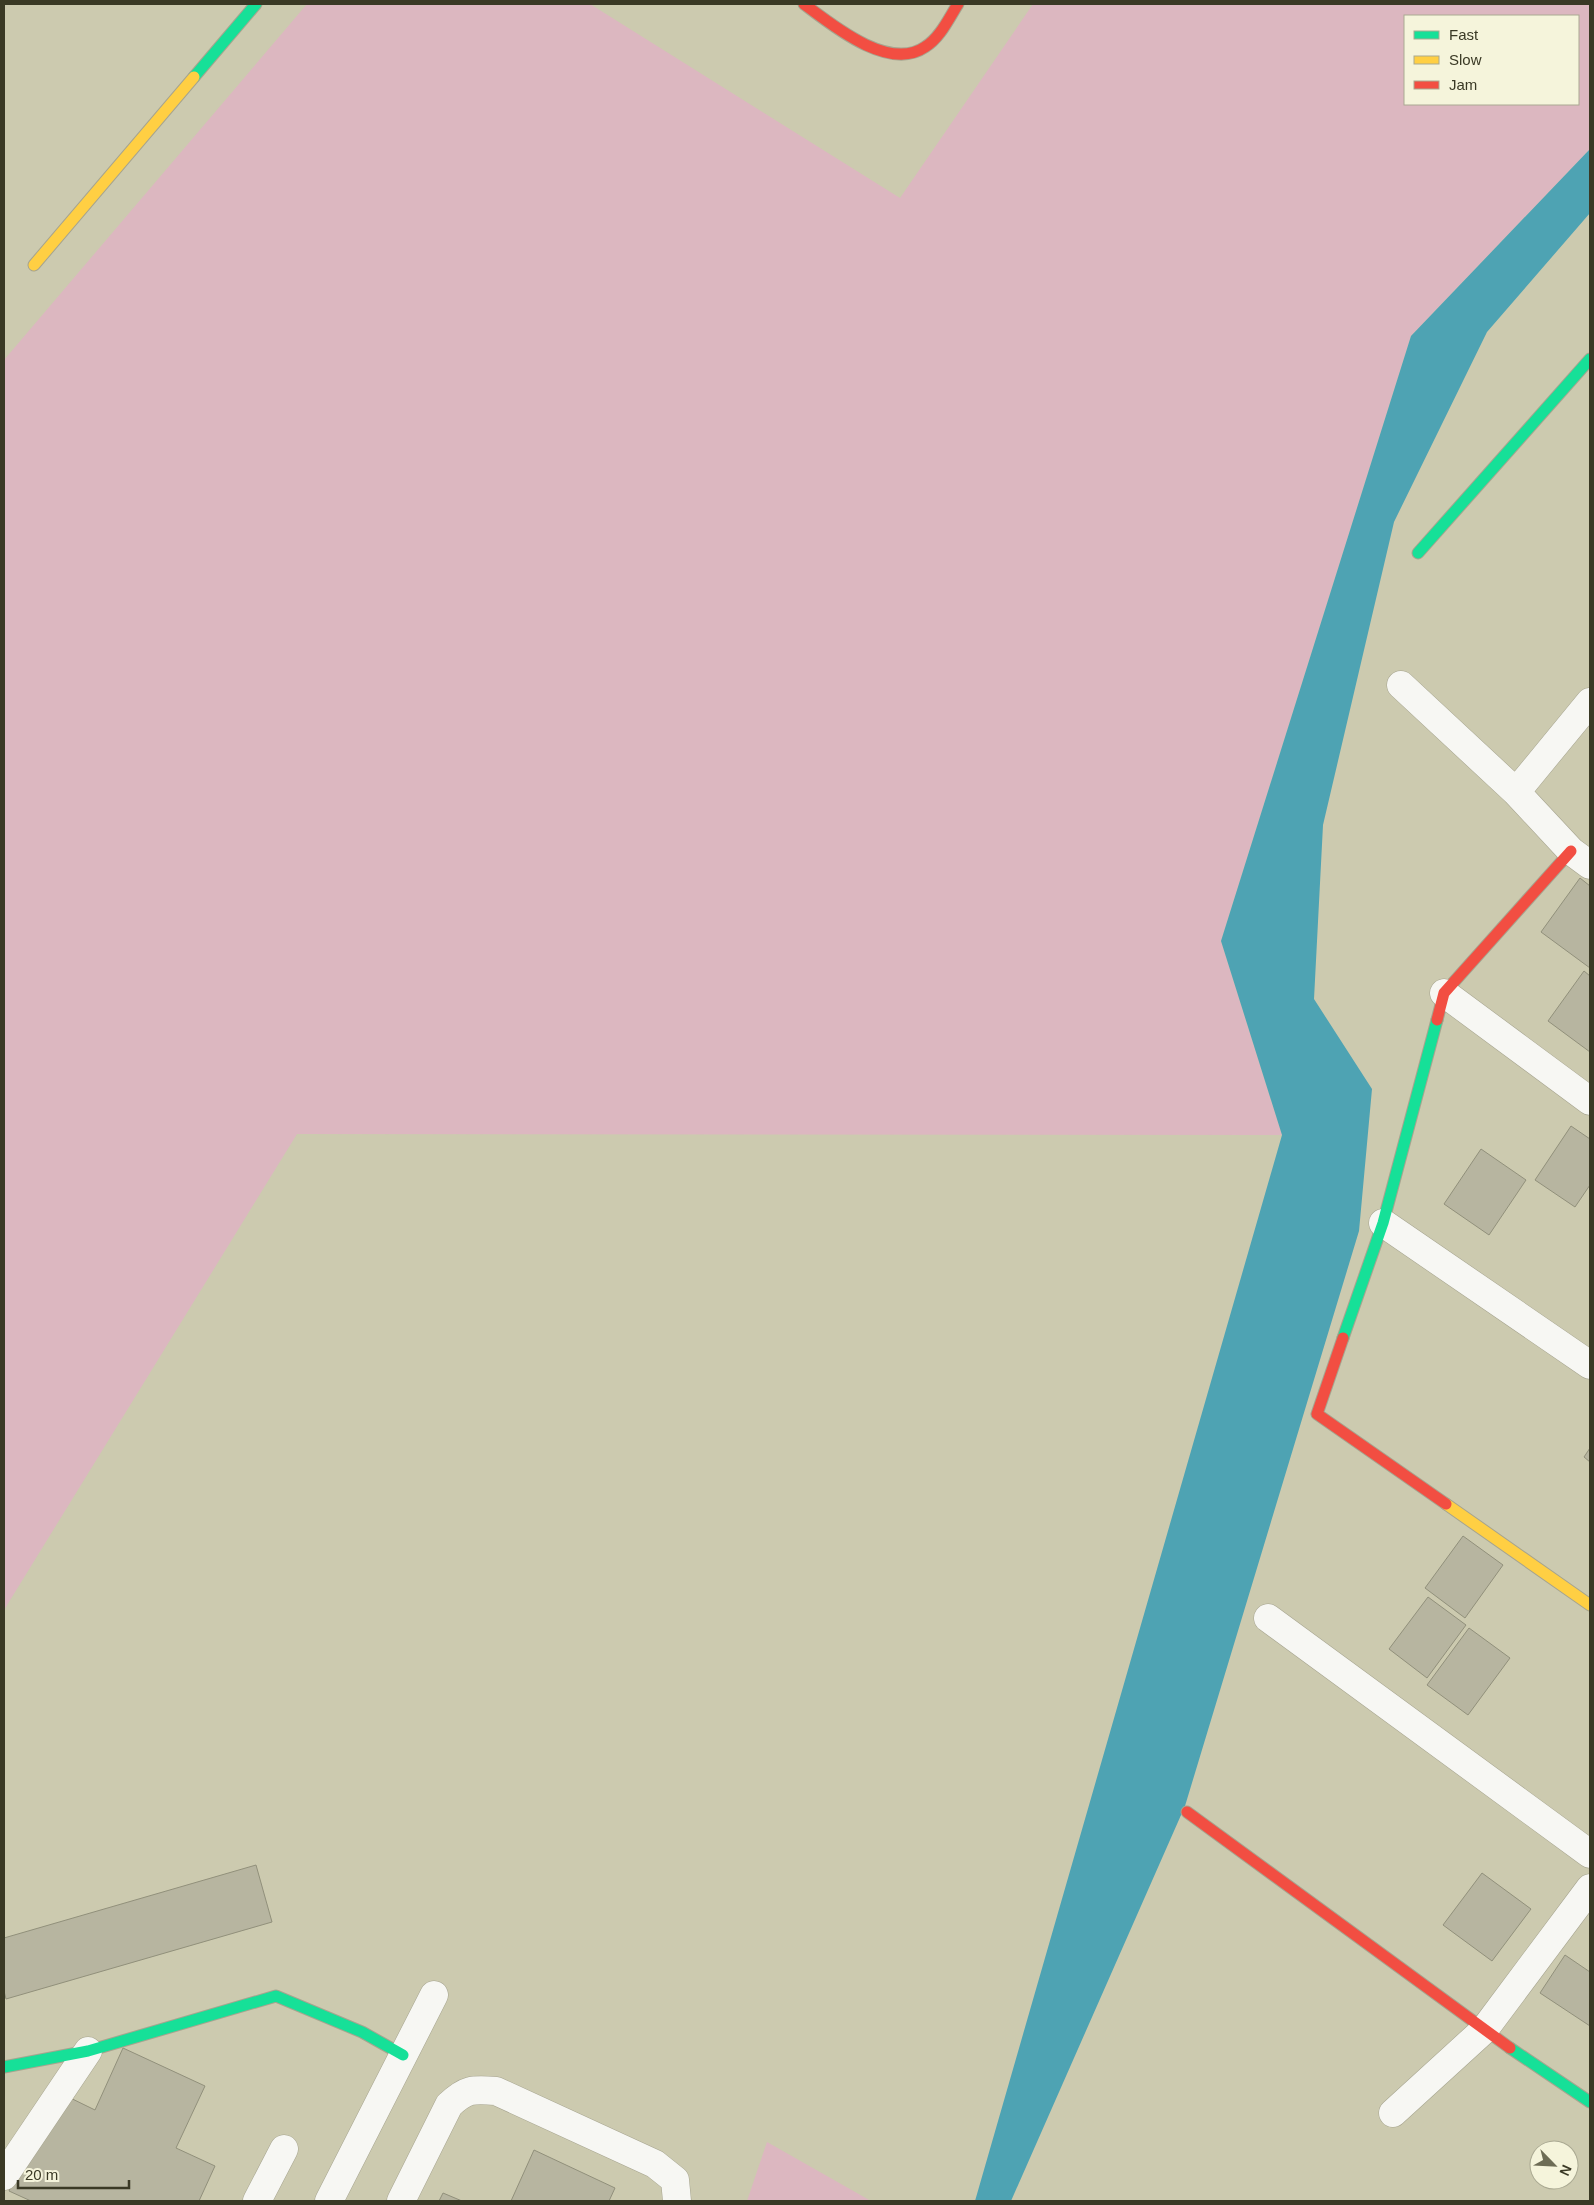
<svg xmlns="http://www.w3.org/2000/svg" width="1594" height="2205" font-family="Arial,sans-serif">
	<style>
		.green { fill: #dcb7c0; fill-rule: evenodd }
		.water { fill: #4ea3b3 }
		.building { fill: #b7b5a0; stroke: #91907b }
		.lines { fill: none; stroke-linecap: round; stroke-linejoin: round }
		.street-casing { stroke: #a6a48f; stroke-width: 29 }
		.fast-casing { stroke: #a6a48f; stroke-width: 13 }
		.slow-casing { stroke: #a6a48f; stroke-width: 13 }
		.jam-casing { stroke: #a6a48f; stroke-width: 13 }
		.street { stroke: #f7f7f3; stroke-width: 28 }
		.fast { stroke: #16e098; stroke-width: 11 }
		.slow { stroke: #ffcf43; stroke-width: 11 }
		.jam { stroke: #f24e42; stroke-width: 11 }
	</style>
	<rect width="100%" height="100%" fill="#cccaaf"/>
	<path class="green" d="M307,4H590L900,198L1033,4H1590V149L1411,336L1221,941L1282,1135L297,1134L4,1610V360ZM1405,16H1578V104H1405Z
		M767,2142L871,2201H747Z"/>
	<path class="water" d="M1590,149V213L1487,332L1394,522L1323,825L1314,999L1372,1089L1359,1231L1185,1806L1011,2201H975L1282,1135L1221,941L1411,336Z"/>
	<path class="building" d="M1580,878L1590,886V968L1541,932Z
		M1584,971L1590,976V1052L1548,1021Z
		M1571,1126L1590,1139V1185L1575,1207L1535,1180Z
		M1481,1149L1526,1180L1489,1235L1444,1204Z
		M1590,1448V1462L1584,1457Z
		M1463,1536L1503,1565L1465,1618L1425,1588Z
		M1428,1597L1466,1625L1427,1678L1389,1649Z
		M1469,1628L1510,1658L1468,1715L1427,1685Z
		M256,1865L272,1922L6,1999L4,1991V1938Z
		M1482,1873L1531,1909L1492,1961L1443,1925Z
		M1565,1955L1590,1972V2026L1540,1993Z
		M123,2048L205,2086L176,2148L215,2166L199,2201H31L9,2191L56,2091L95,2110Z
		M534,2150L615,2188L609,2201H511Z
		M443,2193L462,2201H439Z"/>
	<g class="lines">
		<g class="street-casing">
			<path id="street" d="M1401,685L1516,792
				M1590,702L1516,792L1571,851L1590,865
				M1444,993L1590,1101
				M1383,1223L1590,1365
				M1268,1618L1590,1854
				M1393,2113L1484,2030L1590,1888
				M4,2176L88,2051
				M257,2201L284,2149
				M329,2201L434,1995
				M401,2201L449,2105C466,2089 472,2089 496,2091L655,2164L675,2180L677,2201"/>
		</g>
		<g class="fast-casing">
			<path id="fast" d="M194,77L256,4
				M1418,553L1590,359
				M1343,1338L1383,1223L1437,1020
				M1510,2048L1590,2102
				M4,2067L88,2051L276,1996L362,2032L403,2055"/>
		</g>
		<g class="slow-casing">
			<path id="slow" d="M34,265L194,77
				M1446,1504L1590,1605"/>
		</g>
		<g class="jam-casing">
			<path id="jam" d="M804,4C832,25 889,72 925,47C940,38 949,18 958,4
				M1437,1020L1444,993L1571,851
				M1343,1338L1317,1414L1446,1504
				M1187,1812L1510,2048"/>
		</g>
		<use href="#street" class="street"/>
		<use href="#fast" class="fast"/>
		<use href="#slow" class="slow"/>
		<use href="#jam" class="jam"/>
	</g>
	<rect width="1594" height="2205" fill="none" stroke="#3a3925" stroke-width="10"/>
	<rect x="1404" y="15" width="175" height="90" fill="#f5f4db" stroke="#aaa992"/>
	<rect x="1414" y="31" width="25" height="8" fill="#16e098" stroke="#aaa992"/>
	<text x="1449" y="40" font-size="15" fill="#3a3925">Fast</text>
	<rect x="1414" y="56" width="25" height="8" fill="#ffcf43" stroke="#aaa992"/>
	<text x="1449" y="65" font-size="15" fill="#3a3925">Slow</text>
	<rect x="1414" y="81" width="25" height="8" fill="#f24e42" stroke="#aaa992"/>
	<text x="1449" y="90" font-size="15" fill="#3a3925">Jam</text>
	<g transform="translate(1554 2165) rotate(114)"><circle r="24" fill="#f5f4db" stroke="#aaa992"/>
	<path d="M0-4L9 19L0 12L-9 19Z" fill="#6d6c55"/>
	<text y="-8" font-size="14" font-weight="bold" text-anchor="middle" fill="#3a3925">N</text>
	</g>
	<path d="M18 2180v8h111v-8" fill="none" stroke="#3a3925" stroke-width="2.5"/>
	<text x="25" y="2180" font-size="15" fill="#3a3925" stroke="#f5f4db" stroke-width="4" paint-order="stroke">20 m</text>
</svg>
